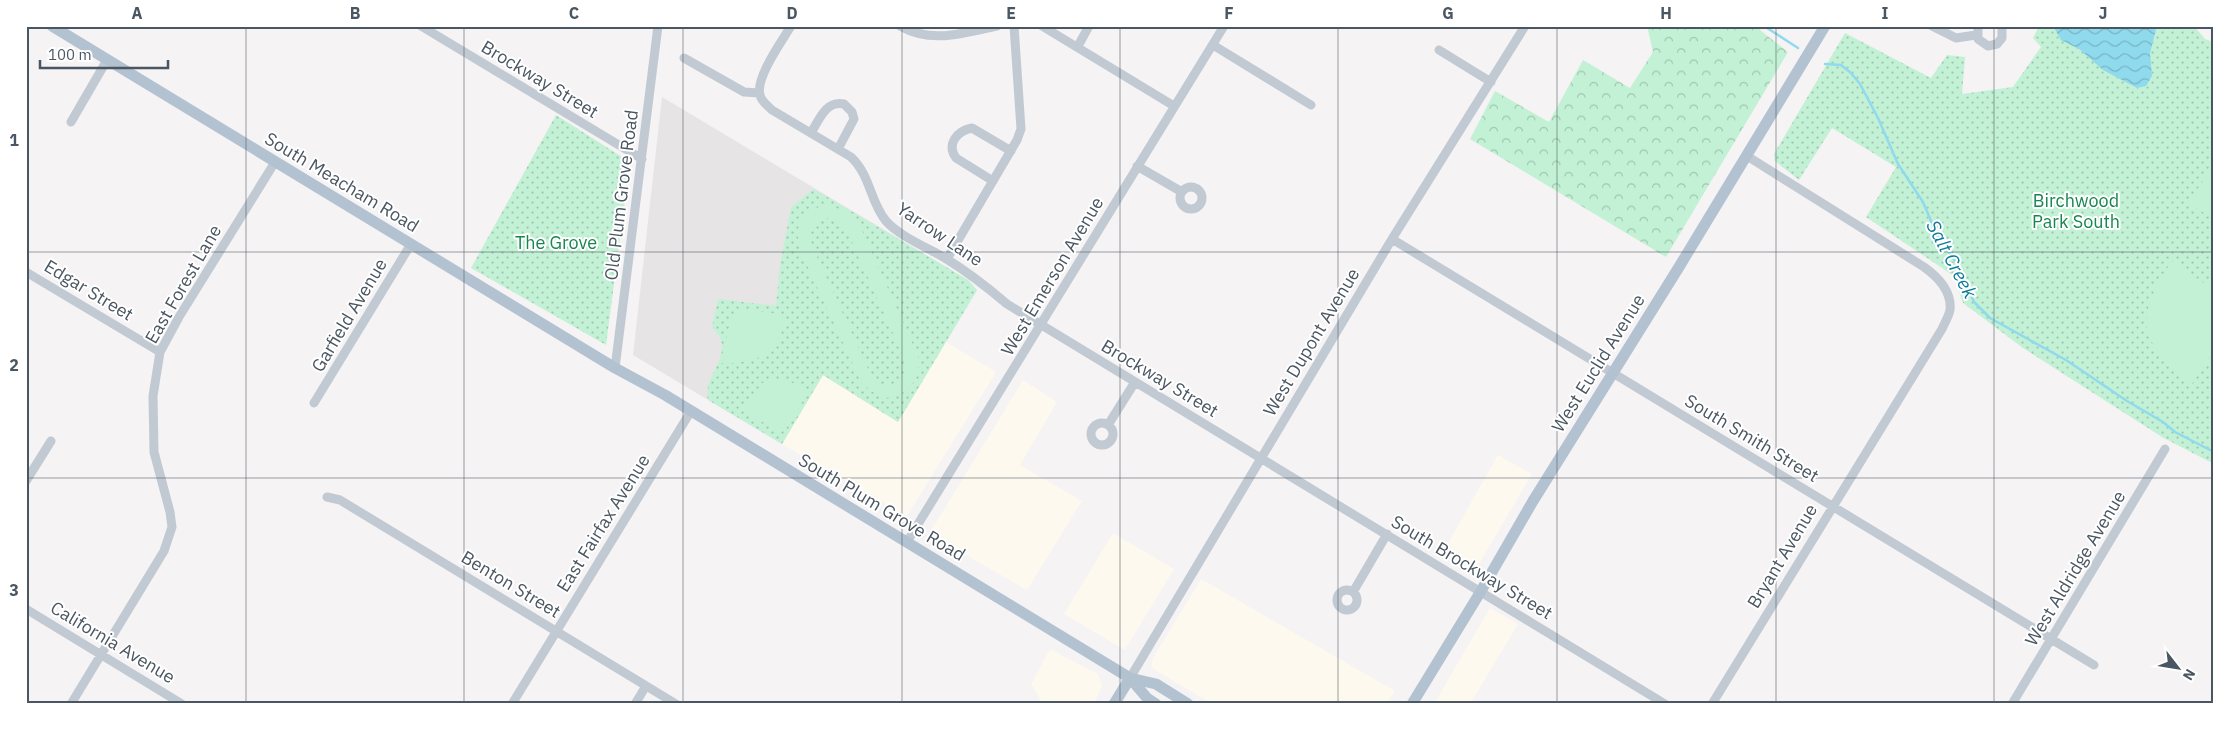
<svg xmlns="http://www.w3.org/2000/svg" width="2240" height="730" font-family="'IBM Plex Sans',sans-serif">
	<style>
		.commercial { fill: #fdf9ef }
		.education { fill: #e6e4e5 }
		.forest { fill: url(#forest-crowns) }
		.park { fill: url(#park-dots) }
		.pitch { fill: #c3f1d5; fill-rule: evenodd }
		.water { fill: url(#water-waves) }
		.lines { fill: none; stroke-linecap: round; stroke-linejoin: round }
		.stream { stroke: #90daee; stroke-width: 2.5 }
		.minor { stroke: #c1cad2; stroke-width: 9 }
		.major { stroke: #b3c2d1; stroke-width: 11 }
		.grid { fill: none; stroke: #4a5661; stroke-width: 1; stroke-opacity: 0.55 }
		.labels { text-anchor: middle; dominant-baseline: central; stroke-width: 4; stroke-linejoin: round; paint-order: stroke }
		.street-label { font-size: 18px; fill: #4a5661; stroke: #fff }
		.park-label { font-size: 18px; fill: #17864f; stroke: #fff }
		.water-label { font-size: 19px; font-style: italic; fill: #0c7c9b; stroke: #fff }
		.neatline { fill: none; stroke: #4a5661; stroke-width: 2 }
		.grid-label { font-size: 16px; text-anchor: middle; font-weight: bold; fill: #4a5661 }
	</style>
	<defs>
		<pattern id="forest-crowns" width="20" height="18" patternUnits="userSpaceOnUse" patternTransform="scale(1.25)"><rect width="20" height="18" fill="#c3f1d5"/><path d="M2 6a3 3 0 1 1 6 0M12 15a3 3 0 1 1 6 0" fill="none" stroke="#a0c6b0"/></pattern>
		<pattern id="park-dots" width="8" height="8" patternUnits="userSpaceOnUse" patternTransform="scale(1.25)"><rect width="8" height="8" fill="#c3f1d5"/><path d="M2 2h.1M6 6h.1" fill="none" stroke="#a0c6b0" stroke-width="1.8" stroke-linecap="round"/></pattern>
		<pattern id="water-waves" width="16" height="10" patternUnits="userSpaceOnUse" patternTransform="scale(1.25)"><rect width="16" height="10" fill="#90daee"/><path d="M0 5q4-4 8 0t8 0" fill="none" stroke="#78b4c4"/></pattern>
	</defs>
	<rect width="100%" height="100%" fill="#f5f3f3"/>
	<path class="commercial" d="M946,342L996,372L907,516L782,444L823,375L897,421Z
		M1023,380L1057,402L1020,465L1082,501L1027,590L929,534Z
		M1498,455L1532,474L1476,569L1443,552Z
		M1113,533L1174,569L1125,650L1064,614Z
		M1201,579L1395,691L1387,704H1212L1155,670L1151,666L1153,658Z
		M1490,608L1518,624L1470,704H1434Z
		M1050,649L1098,674L1102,686L1094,704H1043L1031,684Z"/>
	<path class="education" d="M662,97L968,280L977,290L898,422L823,375L782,444L633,355Z"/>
	<path class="forest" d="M1647,26H1755L1788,52L1666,257L1470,139L1495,91L1549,122L1583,60L1630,88L1653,52Z"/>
	<path class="park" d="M2039,26H2194L2205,39L2214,42V464L2162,437L2023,348L1963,303L1954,276L1866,217L1896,167L1832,128L1799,180L1775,161L1774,154L1845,33L1931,78L1947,55L1965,57L1962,94L2013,87L2041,47L2033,38Z
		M556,115L630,162L606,345L471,268Z
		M814,189L968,280L977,290L898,422L823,375L782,444L708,400C703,379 727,360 721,340C720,335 715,331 712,327L718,299L776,306L780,265L791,207Z"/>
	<path class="pitch" d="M2214,165V219L2188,203Z
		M827,205L848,212L861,228L918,356C922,381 906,398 881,398L862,384L801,252C793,226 800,210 827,205ZM827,218C837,219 842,222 847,231L904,358L905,372C900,382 894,387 882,386L870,373L813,248C809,237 810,227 818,219Z
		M2172,261L2214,290V349L2192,384C2138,342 2133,319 2172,261Z
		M740,309L786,315C780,354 757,364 720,363L733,314Z
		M773,380L791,382L808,392L786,429L776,430L744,411L762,383Z"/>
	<path class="water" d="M2053,26H2157L2150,53L2152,76L2146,86L2137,88L2103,70L2079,49L2061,40Z"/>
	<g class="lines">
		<path class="stream" d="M1764,26L1798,48
			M1825,64L1841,65L1851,73L1860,84L1878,118L1898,164L1923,202L1937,235L1958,265L1974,302L1990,318L2066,360L2127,401L2163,422L2175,432L2214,452"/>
		<path class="minor" d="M421,26L642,159
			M791,26C782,41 755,78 760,95C761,101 767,105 772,110L851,157C871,176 870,202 886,221C899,236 928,248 945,258C968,272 987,287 1007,304L1665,704
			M900,26C932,44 963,33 997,26
			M1042,26L1174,106
			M1932,26L1956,38L1976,35
			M1978,26V39L1988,46L1997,44L2002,38V26
			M1213,45L1311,105
			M1078,46L1089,26
			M1439,50L1491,82
			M684,58L744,92L759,93
			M71,122L107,60
			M811,133C819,120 826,100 844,104L852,112L854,119L838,149
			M1137,166L1182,192
			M993,181L956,158C946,144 957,131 972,128L1011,151
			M1180 198a11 11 0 1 1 22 0a11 11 0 1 1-22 0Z
			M1392,239L2094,665
			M947,259L1017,140L1021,129L1014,26
			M26,272L160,352
			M615,368L658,26
			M314,403L411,244
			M1091 434a11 11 0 1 1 22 0a11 11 0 1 1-22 0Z
			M1108,425L1135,382
			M26,481L51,441
			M327,497L340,500L676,704
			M907,542L1224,26
			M1337 600a10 10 0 1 1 20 0a10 10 0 1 1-20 0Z
			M1353,592L1387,534
			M26,609L182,704
			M1130,678L1392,239L1525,26
			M71,704L164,551L172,527L170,512L154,452L153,396L160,352L179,317L275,162
			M512,704L691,411
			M635,704L646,686
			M1712,704L1942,329C1944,324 1949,316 1950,310C1952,291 1938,277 1924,267L1747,156
			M2012,704L2165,449"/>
		<path class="major" d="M52,26L615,368L665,395L1130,678L1156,684L1188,704
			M1130,678L1147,698L1156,704
			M1114,704L1130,678
			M1412,704L1481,591L1533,501L1679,267L1825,26"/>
	</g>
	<path class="grid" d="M246,26V704M464,26V704M683,26V704M902,26V704M1120,26V704M1338,26V704M1557,26V704M1776,26V704M1994,26V704M26,252H2214M26,478H2214"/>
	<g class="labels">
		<g class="street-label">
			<text transform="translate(540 79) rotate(31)">Brockway Street</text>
			<text transform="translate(342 182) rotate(31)">South Meacham Road</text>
			<text transform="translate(621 195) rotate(-83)">Old Plum Grove Road</text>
			<text transform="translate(940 234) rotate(34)">Yarrow Lane</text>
			<text transform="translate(1052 276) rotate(-59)">West Emerson Avenue</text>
			<text transform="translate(183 284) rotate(-60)">East Forest Lane</text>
			<text transform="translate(89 290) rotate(31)">Edgar Street</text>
			<text transform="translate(349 315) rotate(-59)">Garfield Avenue</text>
			<text transform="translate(1311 342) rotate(-59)">West Dupont Avenue</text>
			<text transform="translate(1598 363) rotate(-58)">West Euclid Avenue</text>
			<text transform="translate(1160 378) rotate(31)">Brockway Street</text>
			<text transform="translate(1752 438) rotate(31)">South Smith Street</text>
			<text transform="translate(882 507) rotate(31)">South Plum Grove Road</text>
			<text transform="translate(603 523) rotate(-58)">East Fairfax Avenue</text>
			<text transform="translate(1782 556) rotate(-59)">Bryant Avenue</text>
			<text transform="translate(1472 567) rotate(31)">South Brockway Street</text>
			<text transform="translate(2075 568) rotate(-59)">West Aldridge Avenue</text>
			<text transform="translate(511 584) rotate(31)">Benton Street</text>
			<text transform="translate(113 642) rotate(31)">California Avenue</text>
		</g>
		<g class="park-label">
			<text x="2076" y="200">Birchwood<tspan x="2076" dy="21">Park South</tspan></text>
			<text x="556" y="242">The Grove</text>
		</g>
		<g class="water-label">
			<text transform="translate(1952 259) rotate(62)">Salt Creek</text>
		</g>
	</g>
	<rect width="2240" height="730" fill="none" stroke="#ffffff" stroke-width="55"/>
	<g transform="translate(2178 668) rotate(121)" stroke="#ffffff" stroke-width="4" paint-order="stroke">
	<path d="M0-4L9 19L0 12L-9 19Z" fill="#4a5661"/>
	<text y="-8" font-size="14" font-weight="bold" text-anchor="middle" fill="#4a5661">N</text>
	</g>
	<path d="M40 60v8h128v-8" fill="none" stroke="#4a5661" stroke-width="2.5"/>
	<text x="48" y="60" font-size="15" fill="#4a5661" stroke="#ffffff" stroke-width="4" paint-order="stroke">100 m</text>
	<rect x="28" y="28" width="2184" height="674" class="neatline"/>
	<g class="grid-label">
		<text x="137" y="19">A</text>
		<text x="355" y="19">B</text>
		<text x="574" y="19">C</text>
		<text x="792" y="19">D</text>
		<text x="1011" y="19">E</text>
		<text x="1229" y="19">F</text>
		<text x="1448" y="19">G</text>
		<text x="1666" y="19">H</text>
		<text x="1885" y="19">I</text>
		<text x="2103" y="19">J</text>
		<text x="14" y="146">1</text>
		<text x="14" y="371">2</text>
		<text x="14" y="596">3</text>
	</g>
</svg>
